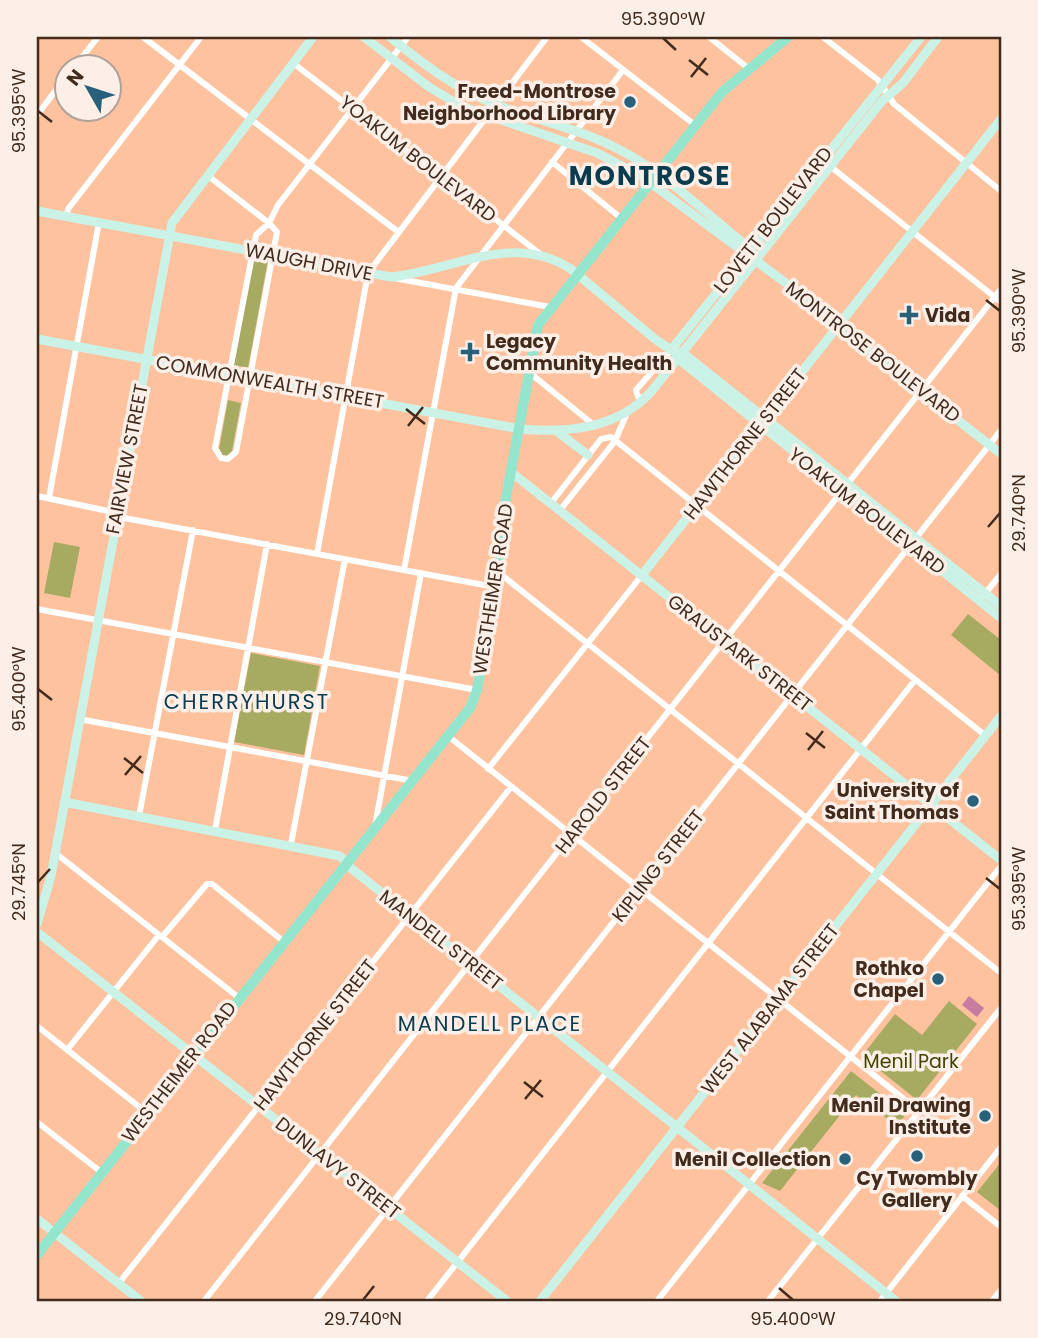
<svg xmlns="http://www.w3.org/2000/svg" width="1038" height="1338" font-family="Poppins,sans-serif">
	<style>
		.green { fill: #a7ab61 }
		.water { fill: #c87c9f }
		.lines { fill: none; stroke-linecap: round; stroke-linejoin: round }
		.street { stroke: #fff; stroke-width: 6 }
		.secondary { stroke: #caf2e6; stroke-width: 9 }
		.primary { stroke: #94e5ce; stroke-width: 10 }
		.ticks { fill: none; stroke: #422b1d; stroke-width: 2.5 }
		.poi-dot { fill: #29617b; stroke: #fbefe8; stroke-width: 2.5 }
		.labels { text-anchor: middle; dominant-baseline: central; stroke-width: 7; stroke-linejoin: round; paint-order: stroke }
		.poi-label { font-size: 19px; font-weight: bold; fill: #422b1d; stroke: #fbefe8; text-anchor: end }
		.street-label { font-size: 19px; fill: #422b1d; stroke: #fbefe8 }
		.park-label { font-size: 19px; fill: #424402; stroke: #fbefe8 }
		.neighbourhood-label { font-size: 21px; letter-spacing: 2px; fill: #0b3b4f; stroke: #fbefe8 }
		.district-label { font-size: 26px; font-weight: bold; letter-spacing: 2px; fill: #0b3b4f; stroke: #fbefe8 }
		.neatline { fill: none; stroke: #422b1d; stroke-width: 2.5 }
		.ticks-label { font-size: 18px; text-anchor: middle; fill: #422b1d }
	</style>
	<rect width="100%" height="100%" fill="#fec29f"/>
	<path class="green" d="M254,258L268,260L248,368L234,365Z
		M228,400L241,403L232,451L227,456L222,455L219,449Z
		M54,542L80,547L70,598L44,593Z
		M968,614L1001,640V676L951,635Z
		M251,653L320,666L304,755L234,742Z
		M949,1001L977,1024L917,1100L862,1056L895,1014L922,1035Z
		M851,1071L906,1114L897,1126L856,1095L780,1191L762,1183Z
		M1001,1162V1211L977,1192Z"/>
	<path class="water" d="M969,996L984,1008L977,1017L962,1005Z"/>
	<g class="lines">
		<path class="street" d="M143,37L397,231
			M581,37L695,125
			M709,37L748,68
			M823,37L878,80L894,104L1001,191
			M293,63L543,256
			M75,66L98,37
			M37,115L66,77
			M821,159L1001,302
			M552,162L621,218
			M207,175L269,223L277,232L236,452L228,459L221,458L215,448L256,235L269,223L278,205L408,37
			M67,216L68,209L201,37
			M394,278L550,307
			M530,373L595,426
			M644,398L638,397L636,390L671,350
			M37,496L108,511L124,518L495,587
			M49,498L99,222
			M551,503L601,439L611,437L986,736
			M560,510L615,441L626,415
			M317,554L368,273L547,37
			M404,570L456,288L623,70
			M498,572L1001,973
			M983,596L1001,574
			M37,609L477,690
			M79,719L413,781
			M448,736L919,1111
			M488,769L642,575
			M139,816L193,530
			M375,826L421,573
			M215,830L267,544
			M291,844L345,559
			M54,852L238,997
			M162,937L207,884H212L283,941
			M37,1026L147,1113
			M67,1050L159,935
			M37,1122L101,1172
			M962,1196L1001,1227
			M119,1283L511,787
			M204,1301L1001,289
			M315,1301L1001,430
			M427,1301L915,680
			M657,1301L1001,866
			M768,1301L1001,1008
			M880,1301L1001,1147
			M992,1301L1001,1290"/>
		<path class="secondary" d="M364,37L429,87L461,106L597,153L641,176L840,323L884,362L1001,454
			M390,37C422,63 453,87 492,103C534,120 578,128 618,149C663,171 703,211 742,242L746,251
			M37,211L391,277C452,271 512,231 571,269L655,339L671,350L683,353L1001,606
			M37,339L520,429C568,433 617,429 651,392L882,101L903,83L938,37
			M671,350L921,37
			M676,357L1001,618
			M555,430L588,455
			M511,472L1001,860
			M642,575L1001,119
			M64,802L340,856L352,869L896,1301
			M37,924L51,876L172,223L313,37
			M37,932L507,1301
			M37,1219L141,1301
			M540,1301L1001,716"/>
		<path class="primary" d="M37,1255L470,708L477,690L501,556L503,514L538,325L722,92L788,37"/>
	</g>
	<path class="ticks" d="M663,38L676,50M689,60L708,75M691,77L706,58M38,111L52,122M986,300L1000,311M406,409L425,424M408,426L423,407M988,527L1000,513M38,689L52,700M806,733L825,748M808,750L823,731M124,758L143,773M125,775L141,756M986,878L1000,889M38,882L50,869M524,1082L543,1097M525,1099L541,1080M779,1288L793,1300M363,1300L374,1286"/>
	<g class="poi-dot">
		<circle cx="630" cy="102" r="7"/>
		<path d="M905.5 304.5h7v7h7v7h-7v7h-7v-7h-7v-7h7z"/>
		<path d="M466.5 341.5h7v7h7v7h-7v7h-7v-7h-7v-7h7z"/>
		<circle cx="973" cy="801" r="7"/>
		<circle cx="938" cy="979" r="7"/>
		<circle cx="985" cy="1116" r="7"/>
		<circle cx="917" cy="1156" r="7"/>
		<circle cx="845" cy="1159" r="7"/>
	</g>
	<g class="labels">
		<g class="poi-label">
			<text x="616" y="91">Freed-Montrose<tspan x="616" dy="22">Neighborhood Library</tspan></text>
			<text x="925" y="315" text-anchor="start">Vida</text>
			<text x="486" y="341" text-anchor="start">Legacy<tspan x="486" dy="22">Community Health</tspan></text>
			<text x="959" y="790">University of<tspan x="959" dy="22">Saint Thomas</tspan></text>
			<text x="924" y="968">Rothko<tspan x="924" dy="22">Chapel</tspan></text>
			<text x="971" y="1105">Menil Drawing<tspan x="971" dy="22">Institute</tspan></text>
			<text x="831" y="1159">Menil Collection</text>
			<text x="917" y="1178" text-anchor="middle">Cy Twombly<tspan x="917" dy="22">Gallery</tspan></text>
		</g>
		<g class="street-label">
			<text transform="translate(418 159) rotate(38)">YOAKUM BOULEVARD</text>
			<text transform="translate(773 220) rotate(-52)">LOVETT BOULEVARD</text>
			<text transform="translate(309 262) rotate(11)">WAUGH DRIVE</text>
			<text transform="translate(873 352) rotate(38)">MONTROSE BOULEVARD</text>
			<text transform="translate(270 382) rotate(10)">COMMONWEALTH STREET</text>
			<text transform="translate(745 444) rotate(-52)">HAWTHORNE STREET</text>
			<text transform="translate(127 459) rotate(-79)">FAIRVIEW STREET</text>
			<text transform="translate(867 511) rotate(38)">YOAKUM BOULEVARD</text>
			<text transform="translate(493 589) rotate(-81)">WESTHEIMER ROAD</text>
			<text transform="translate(740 653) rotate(38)">GRAUSTARK STREET</text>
			<text transform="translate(603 795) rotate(-52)">HAROLD STREET</text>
			<text transform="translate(658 866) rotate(-52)">KIPLING STREET</text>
			<text transform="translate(441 940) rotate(38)">MANDELL STREET</text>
			<text transform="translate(770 1009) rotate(-52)">WEST ALABAMA STREET</text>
			<text transform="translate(315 1035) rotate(-52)">HAWTHORNE STREET</text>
			<text transform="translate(179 1072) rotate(-52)">WESTHEIMER ROAD</text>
			<text transform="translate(338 1168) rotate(38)">DUNLAVY STREET</text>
		</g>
		<g class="park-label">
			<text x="911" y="1061">Menil Park</text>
		</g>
		<g class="neighbourhood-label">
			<text x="247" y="701">CHERRYHURST</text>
			<text x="490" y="1023">MANDELL PLACE</text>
		</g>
		<g class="district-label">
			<text x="650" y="176">MONTROSE</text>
		</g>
	</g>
	<rect width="1038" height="1338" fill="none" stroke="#fbefe8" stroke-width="77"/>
	<g transform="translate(88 88) rotate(309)"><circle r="33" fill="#fbefe8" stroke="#b1a197" stroke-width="2"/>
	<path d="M0-5L12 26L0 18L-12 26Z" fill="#29617b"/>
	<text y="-10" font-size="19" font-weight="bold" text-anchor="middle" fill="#422b1d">N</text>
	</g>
	<rect x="38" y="38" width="962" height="1262" class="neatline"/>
	<g class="ticks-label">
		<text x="663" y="25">95.390°W</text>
		<text transform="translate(19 111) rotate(-90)" y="6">95.395°W</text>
		<text transform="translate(1019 311) rotate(-90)" y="6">95.390°W</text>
		<text transform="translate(1019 513) rotate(-90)" y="6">29.740°N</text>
		<text transform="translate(19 689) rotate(-90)" y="6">95.400°W</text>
		<text transform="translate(19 882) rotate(-90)" y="6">29.745°N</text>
		<text transform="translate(1019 889) rotate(-90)" y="6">95.395°W</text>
		<text x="363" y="1325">29.740°N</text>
		<text x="793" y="1325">95.400°W</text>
	</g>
</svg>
